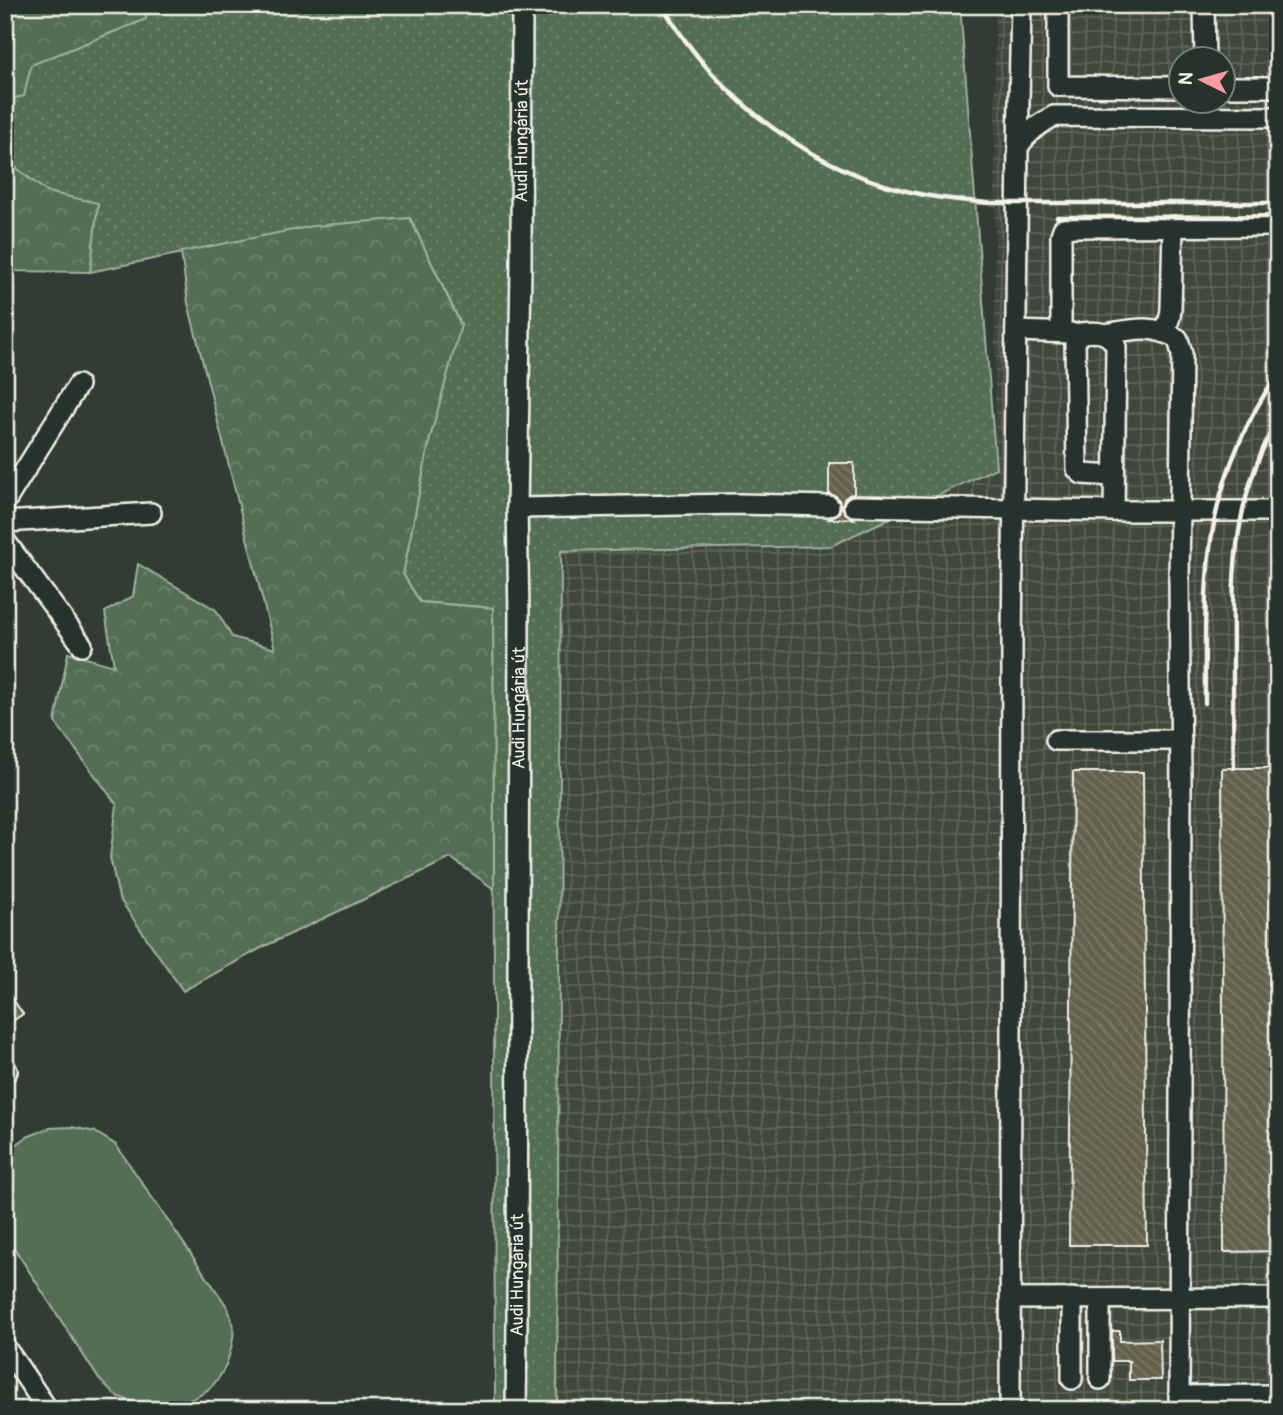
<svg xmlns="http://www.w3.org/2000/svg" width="1283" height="1415" font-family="Pangolin,sans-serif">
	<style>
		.industrial { fill: url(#industrial-grid); fill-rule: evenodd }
		.grass { fill: url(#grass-dots); stroke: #a3b09e; stroke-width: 2 }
		.forest { fill: url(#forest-crowns); stroke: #a3b09e; stroke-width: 2 }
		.green { fill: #526e55; stroke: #a3b09e; stroke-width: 2 }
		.building { fill: url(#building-back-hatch); stroke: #f4f1e8; stroke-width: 2 }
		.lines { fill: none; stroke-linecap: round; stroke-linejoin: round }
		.minor-casing { stroke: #f4f1e8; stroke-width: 24 }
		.minor { stroke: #26332d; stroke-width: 19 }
		.rail { stroke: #f4f1e8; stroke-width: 4.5 }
		.labels { text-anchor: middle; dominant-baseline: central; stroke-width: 5; stroke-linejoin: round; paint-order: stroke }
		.street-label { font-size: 18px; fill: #f4f1e8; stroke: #26332d }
	</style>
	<defs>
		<pattern id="industrial-grid" width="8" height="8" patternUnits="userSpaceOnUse" patternTransform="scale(1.75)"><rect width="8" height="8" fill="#41473c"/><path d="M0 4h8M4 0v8" fill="none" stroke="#5d6258"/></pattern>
		<pattern id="grass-dots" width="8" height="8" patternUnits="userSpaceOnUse" patternTransform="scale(1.75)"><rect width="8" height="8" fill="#526e55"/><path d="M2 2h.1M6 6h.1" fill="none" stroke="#6c836d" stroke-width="1.8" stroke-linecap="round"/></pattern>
		<pattern id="forest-crowns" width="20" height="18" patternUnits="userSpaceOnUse" patternTransform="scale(1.75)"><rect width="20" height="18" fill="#526e55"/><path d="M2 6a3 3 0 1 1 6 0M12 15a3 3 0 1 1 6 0" fill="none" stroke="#6c836d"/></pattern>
		<pattern id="building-back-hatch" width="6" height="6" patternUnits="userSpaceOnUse" patternTransform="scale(1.75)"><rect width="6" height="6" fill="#64614e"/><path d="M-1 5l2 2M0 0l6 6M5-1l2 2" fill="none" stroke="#7b7868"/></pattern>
	</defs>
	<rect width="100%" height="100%" fill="#323c34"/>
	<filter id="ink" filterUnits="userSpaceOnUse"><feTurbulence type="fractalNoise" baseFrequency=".0143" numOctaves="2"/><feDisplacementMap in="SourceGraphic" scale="14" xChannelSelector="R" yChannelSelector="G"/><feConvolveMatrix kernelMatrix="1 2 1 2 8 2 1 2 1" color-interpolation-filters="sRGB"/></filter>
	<g filter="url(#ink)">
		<path class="industrial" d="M995,5H1278V1410H557L561,550L831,546L995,468ZM1182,60H1224V102H1182Z"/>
		<path class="grass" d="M145,5H960L996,468L831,546L561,551L557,1410H495L493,608L420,602L403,574L430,438L461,324L410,218L314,226L90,272L98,204L47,192L11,164L5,163V100L24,96L30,65L146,19Z"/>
		<path class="forest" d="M5,5H145L146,19L31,65L24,96L5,100Z
			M5,163L11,164L47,192L98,203L90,272L5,271Z
			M410,218L461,325L430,438L403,574L420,602L493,608L494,889L451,858L263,947L183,991L119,898L110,857L117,805L55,722L68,653L114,666L105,612L133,596L138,564L216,610L232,637L275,649L188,303L181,252L314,226Z"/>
		<path class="green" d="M72,1127L95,1132L116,1145L228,1308C229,1313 232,1319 233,1324C235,1335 232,1346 229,1356C215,1405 162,1415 119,1397C111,1393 105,1385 99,1379L5,1234V1159L13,1147L27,1137L50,1128Z"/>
		<path class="building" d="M829,463H854V494L849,495L844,499L842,506L844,512L854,519H829L839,513L841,506L839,500L836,496L829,494Z
			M1222,768H1278V1251L1224,1252Z
			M1073,772H1143L1147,1245H1069Z
			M12,998L23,1014L5,1026V1002Z
			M1112,1331H1120V1341L1160,1340L1161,1380H1129V1361H1112Z"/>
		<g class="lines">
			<g class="minor-casing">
				<g id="minor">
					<path d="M1058,5V86L1182,87"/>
					<path d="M1204,5L1205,60"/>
					<path d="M1224,87H1278"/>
					<path d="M1018,147L1021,5"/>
					<path d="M1016,331L1071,333"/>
					<path d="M1165,331L1170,317L1171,309L1173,226"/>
					<path d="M1061,332V235L1063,229L1074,227L1278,226"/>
					<path d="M1106,334C1134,329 1153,324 1178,339L1182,354L1179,580L1181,780L1179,1410"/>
					<path d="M5,502L78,385"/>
					<path d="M854,506L1114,511H1278"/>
					<path d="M517,508L738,504L829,506"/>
					<path d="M1114,511L1116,347C1110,331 1096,331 1081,333L1075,341L1077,469L1082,474L1114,476"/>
					<path d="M5,522L151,513"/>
					<path d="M5,541L82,645"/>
					<path d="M1056,740H1181"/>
					<path d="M5,1067L7,1071L5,1072"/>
					<path d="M1010,1299L1278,1298"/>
					<path d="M1100,1299V1379"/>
					<path d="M5,1347L48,1410"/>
					<path d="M1072,1379V1298"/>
					<path d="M1180,1396L1268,1395"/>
					<path id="s1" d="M516,1410L517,1321L519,615L517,508L521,267L522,5"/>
					<path d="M1010,1410L1012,640L1018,147C1028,132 1039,124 1054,116L1278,117"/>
				</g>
			</g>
			<use href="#minor" class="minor"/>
			<path class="rail" d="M662,5C718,101 814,173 924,195C945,199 966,201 988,203H1278
				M1057,217H1278
				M1205,703C1205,662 1204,620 1207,579C1211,504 1236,435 1278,373
				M1234,768C1233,730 1233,692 1233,655C1232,569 1234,496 1278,419"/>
		</g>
	</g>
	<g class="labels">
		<g class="street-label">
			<text stroke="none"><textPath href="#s1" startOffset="1269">Audi Hungária út</textPath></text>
			<text stroke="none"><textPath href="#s1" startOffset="702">Audi Hungária út</textPath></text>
			<text stroke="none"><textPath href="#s1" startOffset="135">Audi Hungária út</textPath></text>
		</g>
	</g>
	<rect width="1283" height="1415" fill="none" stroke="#26332d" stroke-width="28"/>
	<rect x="14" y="14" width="1255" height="1387" fill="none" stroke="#f4f1e8" stroke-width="2.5" filter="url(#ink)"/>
	<g transform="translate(1202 80) rotate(275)"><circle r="33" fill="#26332d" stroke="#787f78" stroke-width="2"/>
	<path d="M0-5L12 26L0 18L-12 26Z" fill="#ff9aa2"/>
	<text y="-10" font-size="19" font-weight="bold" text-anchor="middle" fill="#f4f1e8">N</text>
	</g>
</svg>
